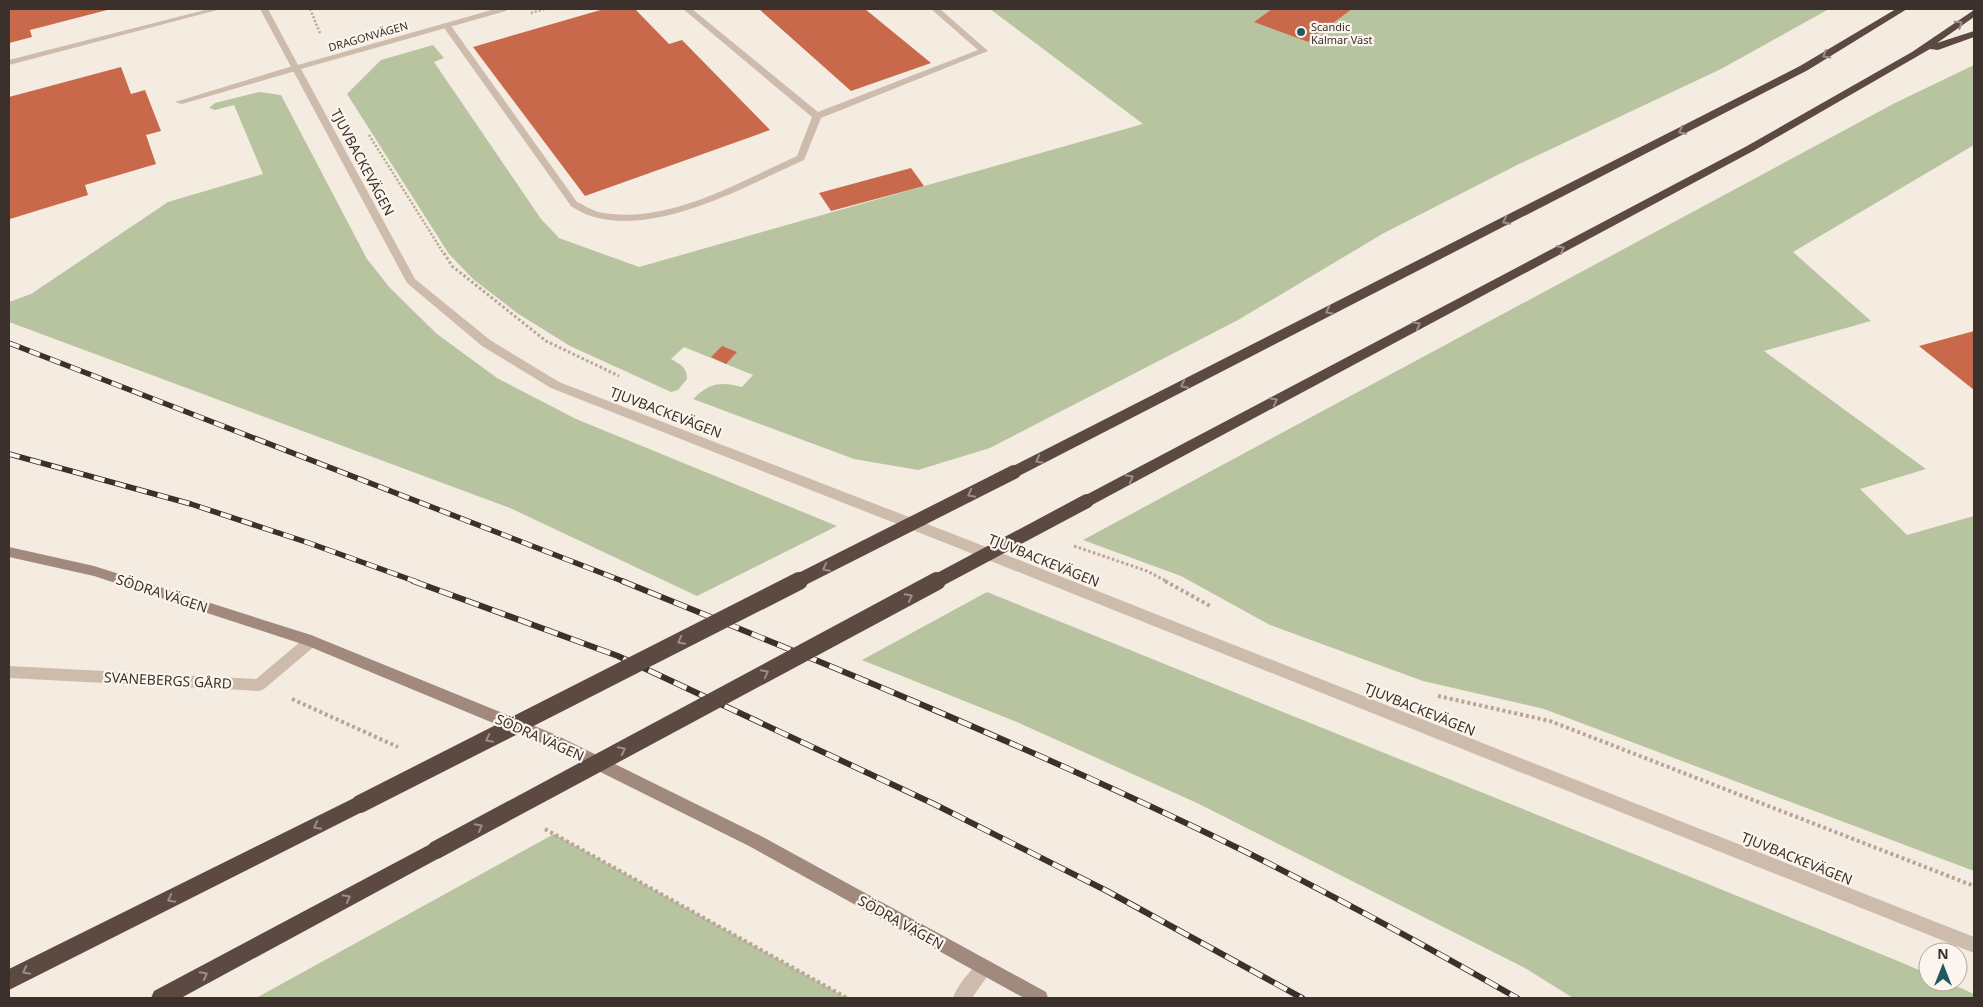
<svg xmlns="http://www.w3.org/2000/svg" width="1983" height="1007" font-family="'Noto Sans',sans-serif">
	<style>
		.green { fill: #b8c4a0 }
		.building { fill: #c8694b }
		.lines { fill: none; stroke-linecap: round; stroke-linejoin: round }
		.path-far2 { stroke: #b9a596; stroke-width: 2.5; stroke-dasharray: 2 2; stroke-linecap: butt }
		.path-far1 { stroke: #b9a596; stroke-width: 3; stroke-dasharray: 2.5 2.5; stroke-linecap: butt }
		.path { stroke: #b9a596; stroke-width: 4; stroke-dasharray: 3 3; stroke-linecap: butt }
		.service { fill: #cdbbac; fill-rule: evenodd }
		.minor { fill: #cdbbac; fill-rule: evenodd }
		.secondary { fill: #a18a7d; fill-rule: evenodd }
		.motorway { fill: #5c4a42; fill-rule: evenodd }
		.rail-far1-casing { stroke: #3b302b; stroke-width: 5.5 }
		.rail-casing { stroke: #3b302b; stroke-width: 6 }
		.rail-far1 { stroke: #fbf5ee; stroke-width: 4; stroke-dasharray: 11; stroke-linecap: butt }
		.rail { stroke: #fbf5ee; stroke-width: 4.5; stroke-dasharray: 14; stroke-linecap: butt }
		.motorway-bridge-far1 { stroke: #5c4a42; stroke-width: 14 }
		.motorway-bridge { stroke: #5c4a42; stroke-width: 18 }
		.oneway { stroke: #9c8e87 }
		.poi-dot { fill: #1f5a5e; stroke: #fbf5ee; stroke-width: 2 }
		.labels { text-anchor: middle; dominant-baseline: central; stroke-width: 4.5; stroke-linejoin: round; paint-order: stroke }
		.far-poi-label { font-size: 11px; fill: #3b302b; stroke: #fbf5ee; text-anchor: start }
		.far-street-label { font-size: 11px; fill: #3b302b; stroke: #fbf5ee }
		.street-label { font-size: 14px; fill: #3b302b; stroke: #fbf5ee }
	</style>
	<rect width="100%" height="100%" fill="#f4ebe1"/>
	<path class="green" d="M990,9H1272L1255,22L1308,42L1352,9H1829L1721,69L1517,165L1384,233L1238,320L990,448L918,470L854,459L693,399C709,383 720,381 742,387L753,375L684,347L671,359C681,365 687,367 687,379L678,390L671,392L570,346L517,313L473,279L449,254L347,94L381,60L433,45L444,58L434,62L541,219L559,238L639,267L1143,124Z
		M1974,65V145L1793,252L1871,321L1764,351L1926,469L1860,489L1907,535L1974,516V871L1544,709L1423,681L1270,625L1181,576L1083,540L1895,103Z
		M259,92L281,95L367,259L390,288L437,334L497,378L576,419L837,526L697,596L510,508L9,322V302L31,294L168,202L263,174L234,105L215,110L209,108L215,103Z
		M987,592L1898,961L1928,974V982H1947L1974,994V998H1573L1525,968L1197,803L1019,723L862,660Z
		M554,834L847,998H256L296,976Z"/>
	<path class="building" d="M9,9H111L30,30L32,37L9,43Z
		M604,9H635L669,44L682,40L770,130L585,196L473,47Z
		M759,9H865L931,63L851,91Z
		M1272,9H1352L1308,42L1254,22Z
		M121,67L131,94L145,90L161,131L146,135L156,164L85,185L88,195L10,219L9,97Z
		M911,168L924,186L831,211L819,193Z
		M1974,331V390L1919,346Z
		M722,346L737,352L726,364L711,357Z"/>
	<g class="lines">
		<path class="path-far2" d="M310,9L320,33
			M531,13L545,9
			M369,135L444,254"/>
		<path class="path-far1" d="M444,253L452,266L546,341L619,376
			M1074,546L1147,571L1168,582"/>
		<path class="path" d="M1165,581L1212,607
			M1438,696L1550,721L1974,886
			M292,699L398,747
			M545,829L847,998"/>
		<path class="service" d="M209,9H221L9,65V60Z
			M683,9H692L818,112L978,50L931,9H940L988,51L821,118L804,160C746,186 656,237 591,216C584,214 577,210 571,206L442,25L449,23L577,202C584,205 591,210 598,212C667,226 737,183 797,156L812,117Z
			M296,65L300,68L299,70L182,104L175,102Z
			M311,635L316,637L318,641L316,645L264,689L259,691L9,678V666L256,679L306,637Z
			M985,960L991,962L993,968L972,998H953C957,986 973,965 985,960Z"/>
		<path class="minor" d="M260,9H268L298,65L495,9H507L506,11L301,69L415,279L490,340L559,382L953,534L1974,937V953L943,542L551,388L482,346L407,283Z"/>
		<path class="secondary" d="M9,547L94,566L311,635L554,734L761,836L1046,992L1048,998H1024L749,846L544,744L308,646L94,576L9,557Z"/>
		<path class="motorway" d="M1896,9H1907L1808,70L1019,476H1009L1007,472L1009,468L1800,66Z
			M1974,10V17L1937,43L1974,31V37L1938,50L1930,49L1755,150L1092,505H1082L1080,501L1082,497L1747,146L1912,52Z
			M360,795L366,798L369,804L366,810L9,990V969Z
			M436,841L443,844L445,850L443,856L181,998H151L154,991Z"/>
		<g class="rail-far1-casing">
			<path id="rail-far1" d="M9,343L625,582
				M9,454L191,504L309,543L417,582"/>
		</g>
		<g class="rail-casing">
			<path id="rail" d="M413,581L618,656L934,804L1107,891L1302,998
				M622,581C832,666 1042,752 1246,852C1338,898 1428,947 1517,998"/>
		</g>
		<use href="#rail-far1" class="rail-far1"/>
		<use href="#rail" class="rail"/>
		<path class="motorway-bridge-far1" d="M796,582L1014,472
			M935,582L1087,501"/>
		<path class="motorway-bridge" d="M360,804L799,581
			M436,850L937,581"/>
	</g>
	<defs><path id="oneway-chevron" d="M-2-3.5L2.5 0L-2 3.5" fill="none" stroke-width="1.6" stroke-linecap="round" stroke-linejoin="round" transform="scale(1.25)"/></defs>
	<g class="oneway">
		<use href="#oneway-chevron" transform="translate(1959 24) rotate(-35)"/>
		<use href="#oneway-chevron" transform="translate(1826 55) rotate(150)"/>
		<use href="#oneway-chevron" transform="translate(1682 131) rotate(153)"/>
		<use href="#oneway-chevron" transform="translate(1506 221) rotate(153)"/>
		<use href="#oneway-chevron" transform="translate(1561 249) rotate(-28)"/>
		<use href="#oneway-chevron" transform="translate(1329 311) rotate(153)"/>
		<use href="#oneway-chevron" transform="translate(1417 325) rotate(-28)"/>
		<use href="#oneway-chevron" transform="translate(1184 385) rotate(153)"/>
		<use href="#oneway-chevron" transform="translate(1274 401) rotate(-28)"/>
		<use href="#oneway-chevron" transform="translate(1039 460) rotate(153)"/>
		<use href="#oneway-chevron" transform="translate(1130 478) rotate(-28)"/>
		<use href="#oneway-chevron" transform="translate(971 494) rotate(153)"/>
		<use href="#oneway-chevron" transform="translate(826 568) rotate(153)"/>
		<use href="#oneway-chevron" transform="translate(909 597) rotate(-28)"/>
		<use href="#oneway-chevron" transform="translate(681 641) rotate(153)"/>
		<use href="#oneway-chevron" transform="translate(765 673) rotate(-28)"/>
		<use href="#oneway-chevron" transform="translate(489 739) rotate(153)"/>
		<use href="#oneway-chevron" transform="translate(622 750) rotate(-28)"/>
		<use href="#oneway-chevron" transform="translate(317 826) rotate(153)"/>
		<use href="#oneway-chevron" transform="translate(479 827) rotate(-28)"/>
		<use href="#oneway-chevron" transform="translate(347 898) rotate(-28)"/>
		<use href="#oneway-chevron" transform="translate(171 899) rotate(153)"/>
		<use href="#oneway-chevron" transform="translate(26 971) rotate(153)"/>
		<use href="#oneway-chevron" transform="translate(204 975) rotate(-28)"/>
	</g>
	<circle class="poi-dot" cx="1301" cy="32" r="5"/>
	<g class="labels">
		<g class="far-poi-label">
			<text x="1311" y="26">Scandic<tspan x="1311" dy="13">Kalmar Väst</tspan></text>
		</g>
		<g class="far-street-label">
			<text transform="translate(368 36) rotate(-16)">DRAGONVÄGEN</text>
		</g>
		<g class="street-label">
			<text transform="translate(363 162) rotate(62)">TJUVBACKEVÄGEN</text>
			<text transform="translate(666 412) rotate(21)">TJUVBACKEVÄGEN</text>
			<text transform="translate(1044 560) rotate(22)">TJUVBACKEVÄGEN</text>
			<text transform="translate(162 593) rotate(18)">SÖDRA VÄGEN</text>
			<text transform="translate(168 680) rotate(3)">SVANEBERGS GÅRD</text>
			<text transform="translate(1420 709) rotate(22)">TJUVBACKEVÄGEN</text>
			<text transform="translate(540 737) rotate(24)">SÖDRA VÄGEN</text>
			<text transform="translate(1797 858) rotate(22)">TJUVBACKEVÄGEN</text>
			<text transform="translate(901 922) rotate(29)">SÖDRA VÄGEN</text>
		</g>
	</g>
	<rect width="1983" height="1007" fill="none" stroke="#3b302b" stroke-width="20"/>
	<g transform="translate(1943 967)"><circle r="24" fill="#fbf5ee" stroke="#aea6a0"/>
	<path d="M0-4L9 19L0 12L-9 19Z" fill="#1f5a5e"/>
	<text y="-8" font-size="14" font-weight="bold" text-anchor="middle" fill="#3b302b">N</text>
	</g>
</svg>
